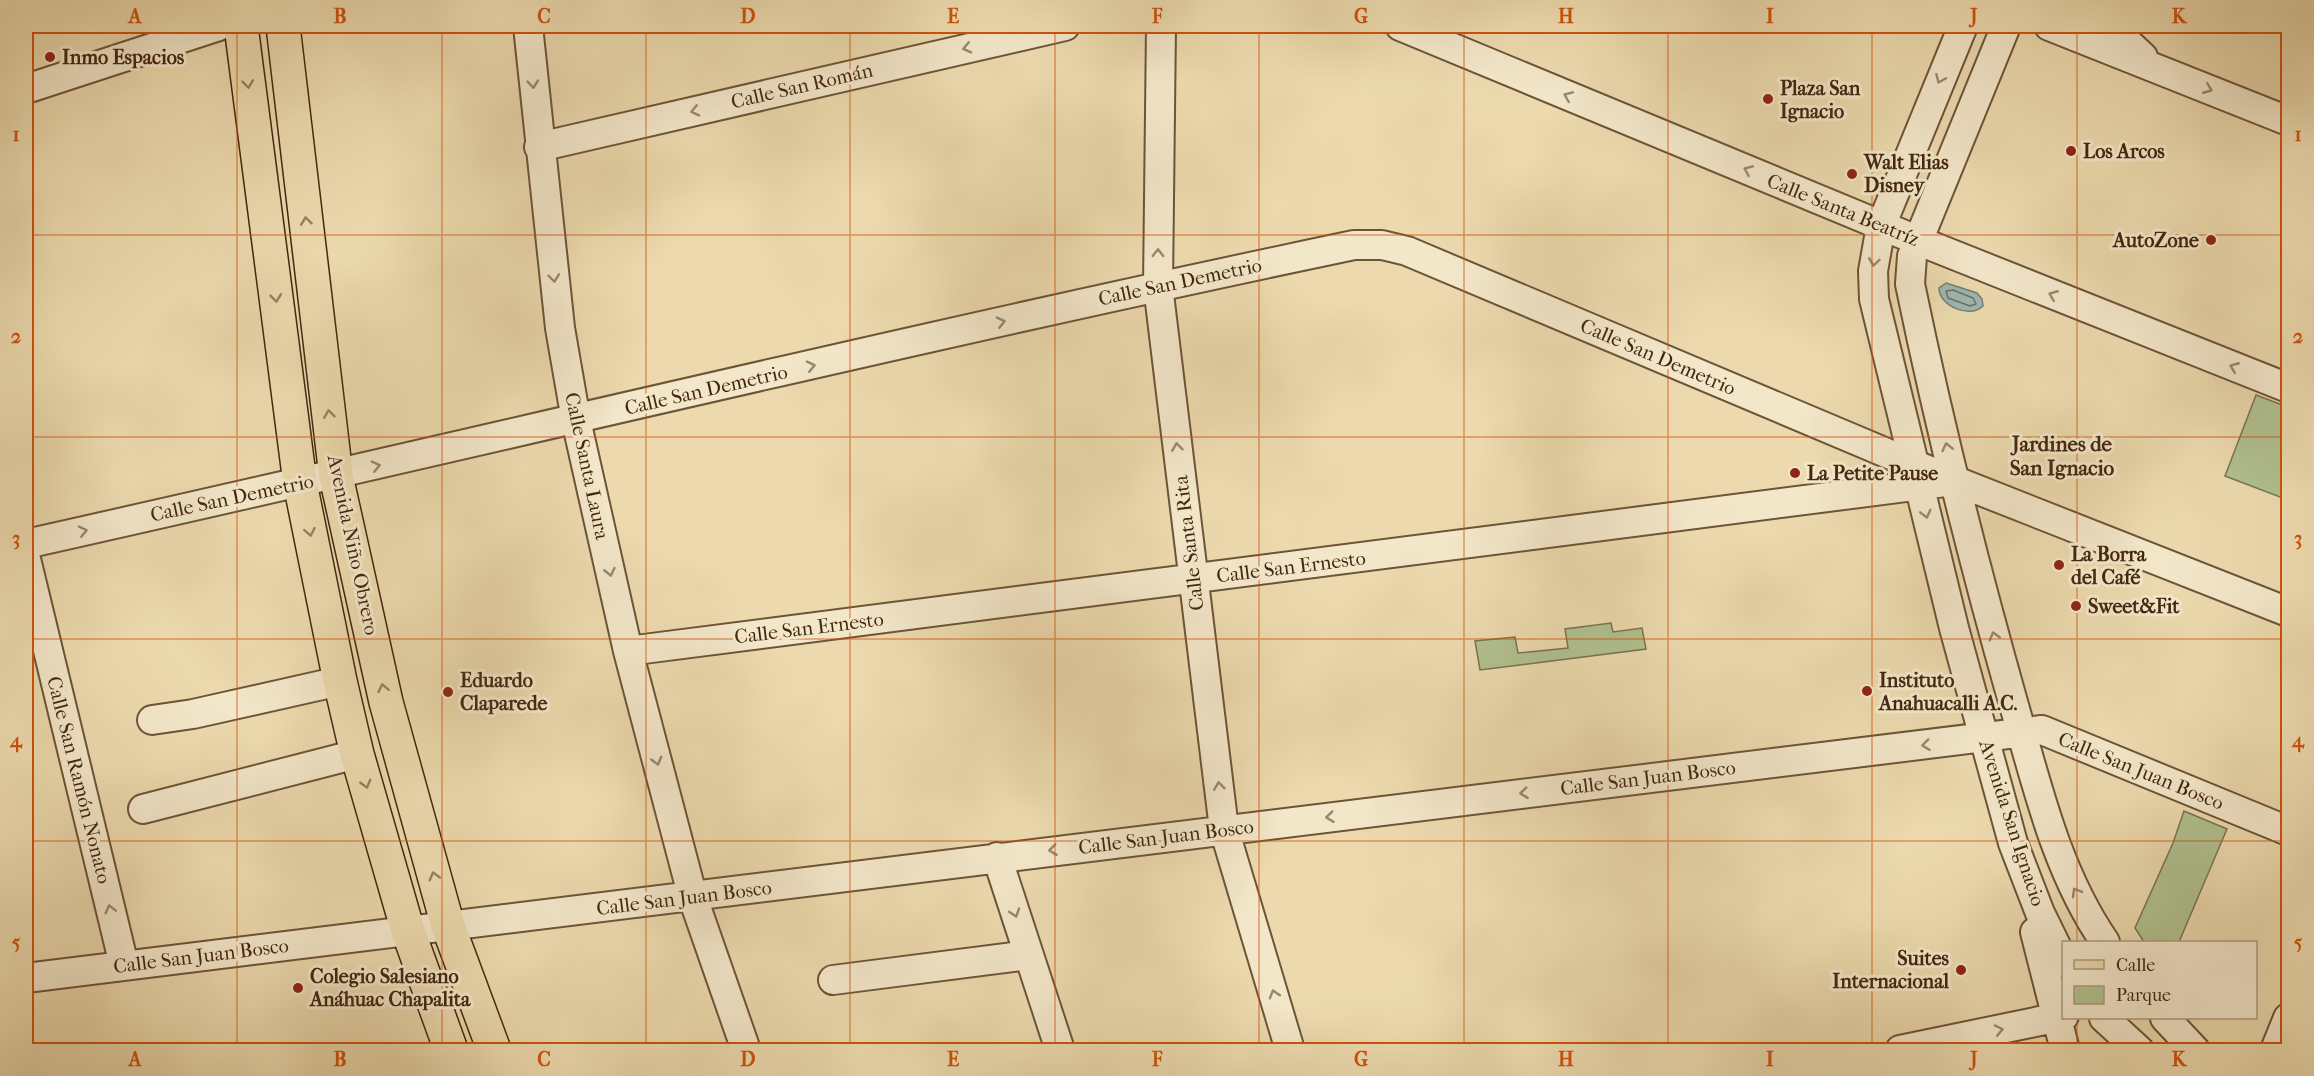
<svg xmlns="http://www.w3.org/2000/svg" width="2314" height="1076" font-family="'IM FELL French Canon',serif">
	<style>
		.green { fill: #b1c190; stroke: #7a7450; stroke-width: 1.5 }
		.water { fill: #9cb8b3; stroke: #787e71; stroke-width: 1.5 }
		.lines { fill: none; stroke-linecap: round; stroke-linejoin: round }
		.shore { stroke: #707061; stroke-width: 1.5 }
		.minor-casing { stroke: #6d5437; stroke-width: 32 }
		.major-casing { stroke: #43270f; stroke-width: 36 }
		.minor { stroke: #f3e7ca; stroke-width: 28 }
		.major { stroke: #ecdaae; stroke-width: 33 }
		.oneway { stroke: #9b876c }
		.oneway2 { stroke: #98805e }
		.grid { fill: none; stroke: #cf520c; stroke-width: 1.5; stroke-opacity: 0.55 }
		.poi-dot { fill: #8f2418; stroke: #f3e7ca; stroke-width: 2 }
		.labels { text-anchor: middle; dominant-baseline: central; stroke-width: 6; stroke-linejoin: round; paint-order: stroke }
		.poi-label { font-size: 20px; font-weight: bold; fill: #43270f; stroke: #f3e7ca; text-anchor: start }
		.street-label { font-size: 20px; fill: #43270f; stroke: #f3e7ca }
		.neighbourhood-label { font-size: 21px; font-weight: bold; fill: #43270f; stroke: #f3e7ca }
		.neatline { fill: none; stroke: #cf520c; stroke-width: 2 }
		.grid-label { font-size: 20px; text-anchor: middle; font-weight: bold; fill: #cf520c }
	</style>
	<rect width="100%" height="100%" fill="#ecdaae"/>
	<filter id="stains"><feTurbulence type="fractalNoise" baseFrequency=".00333" numOctaves="4"/><feColorMatrix values="0 0 0 0 .2 0 0 0 0 .09 0 0 0 0 .02 0 0 0 .5 -.17"/></filter>
	<radialGradient id="worn" r=".72"><stop offset=".6" stop-color="#630" stop-opacity="0"/><stop offset="1" stop-color="#630" stop-opacity=".3"/></radialGradient>
	<path class="green" d="M2256,395L2288,407V500L2225,476Z
		M1611,623L1613,632L1642,628L1646,649L1480,670L1475,641L1515,637L1518,653L1568,648L1565,629Z
		M2184,811L2227,829L2179,942H2144L2135,928L2173,843Z"/>
	<path class="water" d="M1946,283L1977,293L1982,299L1983,306C1970,319 1939,306 1939,288Z"/>
	<g class="lines">
		<path class="shore" d="M1953,290L1973,298L1976,304L1970,306L1948,298L1946,291Z"/>
		<g class="minor-casing">
			<path id="minor" d="M528,26L560,328L576,420L628,651L693,898L746,1050
				M1161,26L1158,286L1224,829L1290,1050
				M1400,26L1919,241L2288,388
				M1963,26L1881,226L1873,271L1874,299L1954,628L2013,843L2040,913L2064,962
				M2006,26L1912,256L1910,284C1939,425 1974,564 2013,702C2037,785 2056,871 2105,942
				M2049,26L2288,121
				M2110,26L2143,57
				M26,89L219,26
				M539,147L1065,26
				M26,544C469,445 910,338 1354,245H1382L1407,251L1915,465L2288,612
				M26,559L124,965
				M628,651L1953,481
				M152,720L193,714L340,681
				M143,809L357,754
				M997,857L1060,1050
				M2035,932L2065,1050
				M26,978L2042,730L2288,831
				M833,980L1029,955
				M2104,1018L2139,1050
				M2165,1018L2195,1050
				M1900,1050L2064,1016
				M2275,1050L2288,1018"/>
		</g>
		<g class="major-casing">
			<path id="major" d="M241,26L300,483L340,681L357,754L408,931L451,1050
				M283,26L336,476L386,702L448,926L494,1050"/>
		</g>
		<use href="#minor" class="minor"/>
		<use href="#major" class="major"/>
	</g>
	<defs><path id="oneway-chevron" d="M-2-3.5L2.5 0L-2 3.5" fill="none" stroke-width="1.6" stroke-linecap="round" stroke-linejoin="round" transform="scale(1.5)"/></defs>
	<g class="oneway">
		<use href="#oneway-chevron" transform="translate(967 48) rotate(167)"/>
		<use href="#oneway-chevron" transform="translate(1940 79) rotate(113)"/>
		<use href="#oneway-chevron" transform="translate(533 84) rotate(85)"/>
		<use href="#oneway-chevron" transform="translate(2208 89) rotate(22)"/>
		<use href="#oneway-chevron" transform="translate(1568 96) rotate(-157)"/>
		<use href="#oneway-chevron" transform="translate(695 111) rotate(167)"/>
		<use href="#oneway-chevron" transform="translate(1748 170) rotate(-157)"/>
		<use href="#oneway-chevron" transform="translate(1158 253) rotate(-89)"/>
		<use href="#oneway-chevron" transform="translate(1874 262) rotate(98)"/>
		<use href="#oneway-chevron" transform="translate(554 278) rotate(83)"/>
		<use href="#oneway-chevron" transform="translate(2053 295) rotate(-158)"/>
		<use href="#oneway-chevron" transform="translate(1001 322) rotate(-13)"/>
		<use href="#oneway-chevron" transform="translate(811 366) rotate(-13)"/>
		<use href="#oneway-chevron" transform="translate(2234 367) rotate(-158)"/>
		<use href="#oneway-chevron" transform="translate(1177 447) rotate(-97)"/>
		<use href="#oneway-chevron" transform="translate(1947 447) rotate(-103)"/>
		<use href="#oneway-chevron" transform="translate(376 466) rotate(-13)"/>
		<use href="#oneway-chevron" transform="translate(1926 514) rotate(76)"/>
		<use href="#oneway-chevron" transform="translate(83 531) rotate(-13)"/>
		<use href="#oneway-chevron" transform="translate(610 572) rotate(77)"/>
		<use href="#oneway-chevron" transform="translate(1994 636) rotate(-106)"/>
		<use href="#oneway-chevron" transform="translate(1926 745) rotate(173)"/>
		<use href="#oneway-chevron" transform="translate(657 761) rotate(75)"/>
		<use href="#oneway-chevron" transform="translate(1219 786) rotate(-97)"/>
		<use href="#oneway-chevron" transform="translate(1524 793) rotate(173)"/>
		<use href="#oneway-chevron" transform="translate(1330 817) rotate(173)"/>
		<use href="#oneway-chevron" transform="translate(1053 850) rotate(173)"/>
		<use href="#oneway-chevron" transform="translate(2076 892) rotate(-120)"/>
		<use href="#oneway-chevron" transform="translate(110 909) rotate(-104)"/>
		<use href="#oneway-chevron" transform="translate(1015 913) rotate(72)"/>
		<use href="#oneway-chevron" transform="translate(1274 994) rotate(-107)"/>
		<use href="#oneway-chevron" transform="translate(1999 1030) rotate(-12)"/>
	</g>
	<g class="oneway2">
		<use href="#oneway-chevron" transform="translate(248 84) rotate(83)"/>
		<use href="#oneway-chevron" transform="translate(306 221) rotate(-97)"/>
		<use href="#oneway-chevron" transform="translate(276 298) rotate(83)"/>
		<use href="#oneway-chevron" transform="translate(329 414) rotate(-97)"/>
		<use href="#oneway-chevron" transform="translate(310 532) rotate(79)"/>
		<use href="#oneway-chevron" transform="translate(383 688) rotate(-102)"/>
		<use href="#oneway-chevron" transform="translate(366 784) rotate(74)"/>
		<use href="#oneway-chevron" transform="translate(434 876) rotate(-105)"/>
	</g>
	<path class="grid" d="M237,26V1050M442,26V1050M646,26V1050M850,26V1050M1055,26V1050M1259,26V1050M1464,26V1050M1668,26V1050M1872,26V1050M2077,26V942M26,235H2288M26,437H2288M26,639H2288M26,841H2288M2077,1018V1050"/>
	<g class="poi-dot">
		<circle cx="50" cy="57" r="6"/>
		<circle cx="1768" cy="99" r="6"/>
		<circle cx="2071" cy="151" r="6"/>
		<circle cx="1852" cy="174" r="6"/>
		<circle cx="2211" cy="240" r="6"/>
		<circle cx="1795" cy="473" r="6"/>
		<circle cx="2059" cy="565" r="6"/>
		<circle cx="2076" cy="606" r="6"/>
		<circle cx="1867" cy="691" r="6"/>
		<circle cx="448" cy="692" r="6"/>
		<circle cx="1961" cy="970" r="6"/>
		<circle cx="298" cy="988" r="6"/>
	</g>
	<g class="labels">
		<g class="poi-label">
			<text x="62" y="57">Inmo Espacios</text>
			<text x="1780" y="88">Plaza San<tspan x="1780" dy="23">Ignacio</tspan></text>
			<text x="2083" y="151">Los Arcos</text>
			<text x="1864" y="162">Walt Elias<tspan x="1864" dy="23">Disney</tspan></text>
			<text x="2199" y="240" text-anchor="end">AutoZone</text>
			<text x="1807" y="473">La Petite Pause</text>
			<text x="2071" y="554">La Borra<tspan x="2071" dy="23">del Café</tspan></text>
			<text x="2088" y="606">Sweet&amp;Fit</text>
			<text x="460" y="680">Eduardo<tspan x="460" dy="23">Claparede</tspan></text>
			<text x="1879" y="680">Instituto<tspan x="1879" dy="23">Anahuacalli A.C.</tspan></text>
			<text x="1949" y="958" text-anchor="end">Suites<tspan x="1949" dy="23">Internacional</tspan></text>
			<text x="310" y="976">Colegio Salesiano<tspan x="310" dy="23">Anáhuac Chapalita</tspan></text>
		</g>
		<g class="street-label">
			<text transform="translate(802 86) rotate(-13)">Calle San Román</text>
			<text transform="translate(1843 210) rotate(22)">Calle Santa Beatríz</text>
			<text transform="translate(1180 282) rotate(-12)">Calle San Demetrio</text>
			<text transform="translate(1658 357) rotate(23)">Calle San Demetrio</text>
			<text transform="translate(706 390) rotate(-13)">Calle San Demetrio</text>
			<text transform="translate(587 466) rotate(78)">Calle Santa Laura</text>
			<text transform="translate(232 498) rotate(-12)">Calle San Demetrio</text>
			<text transform="translate(1189 543) rotate(-97)">Calle Santa Rita</text>
			<text transform="translate(353 545) rotate(78)">Avenida Niño Obrero</text>
			<text transform="translate(1291 567) rotate(-7)">Calle San Ernesto</text>
			<text transform="translate(809 628) rotate(-7)">Calle San Ernesto</text>
			<text transform="translate(2141 771) rotate(22)">Calle San Juan Bosco</text>
			<text transform="translate(1648 778) rotate(-7)">Calle San Juan Bosco</text>
			<text transform="translate(79 780) rotate(76)">Calle San Ramón Nonato</text>
			<text transform="translate(2012 823) rotate(72)">Avenida San Ignacio</text>
			<text transform="translate(1166 837) rotate(-7)">Calle San Juan Bosco</text>
			<text transform="translate(684 898) rotate(-7)">Calle San Juan Bosco</text>
			<text transform="translate(201 956) rotate(-7)">Calle San Juan Bosco</text>
		</g>
		<g class="neighbourhood-label">
			<text x="2062" y="444">Jardines de<tspan x="2062" dy="24">San Ignacio</tspan></text>
		</g>
	</g>
	<rect width="2314" height="1076" fill="none" stroke="#ecdaae" stroke-width="66"/>
	<rect x="2062" y="941" width="195" height="78" fill="#f3e7ca" stroke="#ad9a7f" stroke-width="1.5"/>
	<rect x="2074" y="960" width="30" height="9" fill="#ecdaae" stroke="#ad9a7f" stroke-width="1.5"/>
	<text x="2116" y="971" font-size="18" fill="#43270f">Calle</text>
	<rect x="2074" y="986" width="30" height="18" fill="#b1c190" stroke="#ad9a7f" stroke-width="1.5"/>
	<text x="2116" y="1001" font-size="18" fill="#43270f">Parque</text>
	<rect x="33" y="33" width="2248" height="1010" class="neatline"/>
	<g class="grid-label">
		<text x="135" y="23">A</text>
		<text x="340" y="23">B</text>
		<text x="544" y="23">C</text>
		<text x="748" y="23">D</text>
		<text x="953" y="23">E</text>
		<text x="1157" y="23">F</text>
		<text x="1361" y="23">G</text>
		<text x="1566" y="23">H</text>
		<text x="1770" y="23">I</text>
		<text x="1974" y="23">J</text>
		<text x="2179" y="23">K</text>
		<text x="16" y="141">1</text>
		<text x="2298" y="141">1</text>
		<text x="16" y="343">2</text>
		<text x="2298" y="343">2</text>
		<text x="16" y="545">3</text>
		<text x="2298" y="545">3</text>
		<text x="16" y="747">4</text>
		<text x="2298" y="747">4</text>
		<text x="16" y="949">5</text>
		<text x="2298" y="949">5</text>
		<text x="135" y="1066">A</text>
		<text x="340" y="1066">B</text>
		<text x="544" y="1066">C</text>
		<text x="748" y="1066">D</text>
		<text x="953" y="1066">E</text>
		<text x="1157" y="1066">F</text>
		<text x="1361" y="1066">G</text>
		<text x="1566" y="1066">H</text>
		<text x="1770" y="1066">I</text>
		<text x="1974" y="1066">J</text>
		<text x="2179" y="1066">K</text>
	</g>
	<rect width="100%" height="100%" filter="url(#stains)"/>
	<rect width="100%" height="100%" fill="url(#worn)"/>
</svg>
